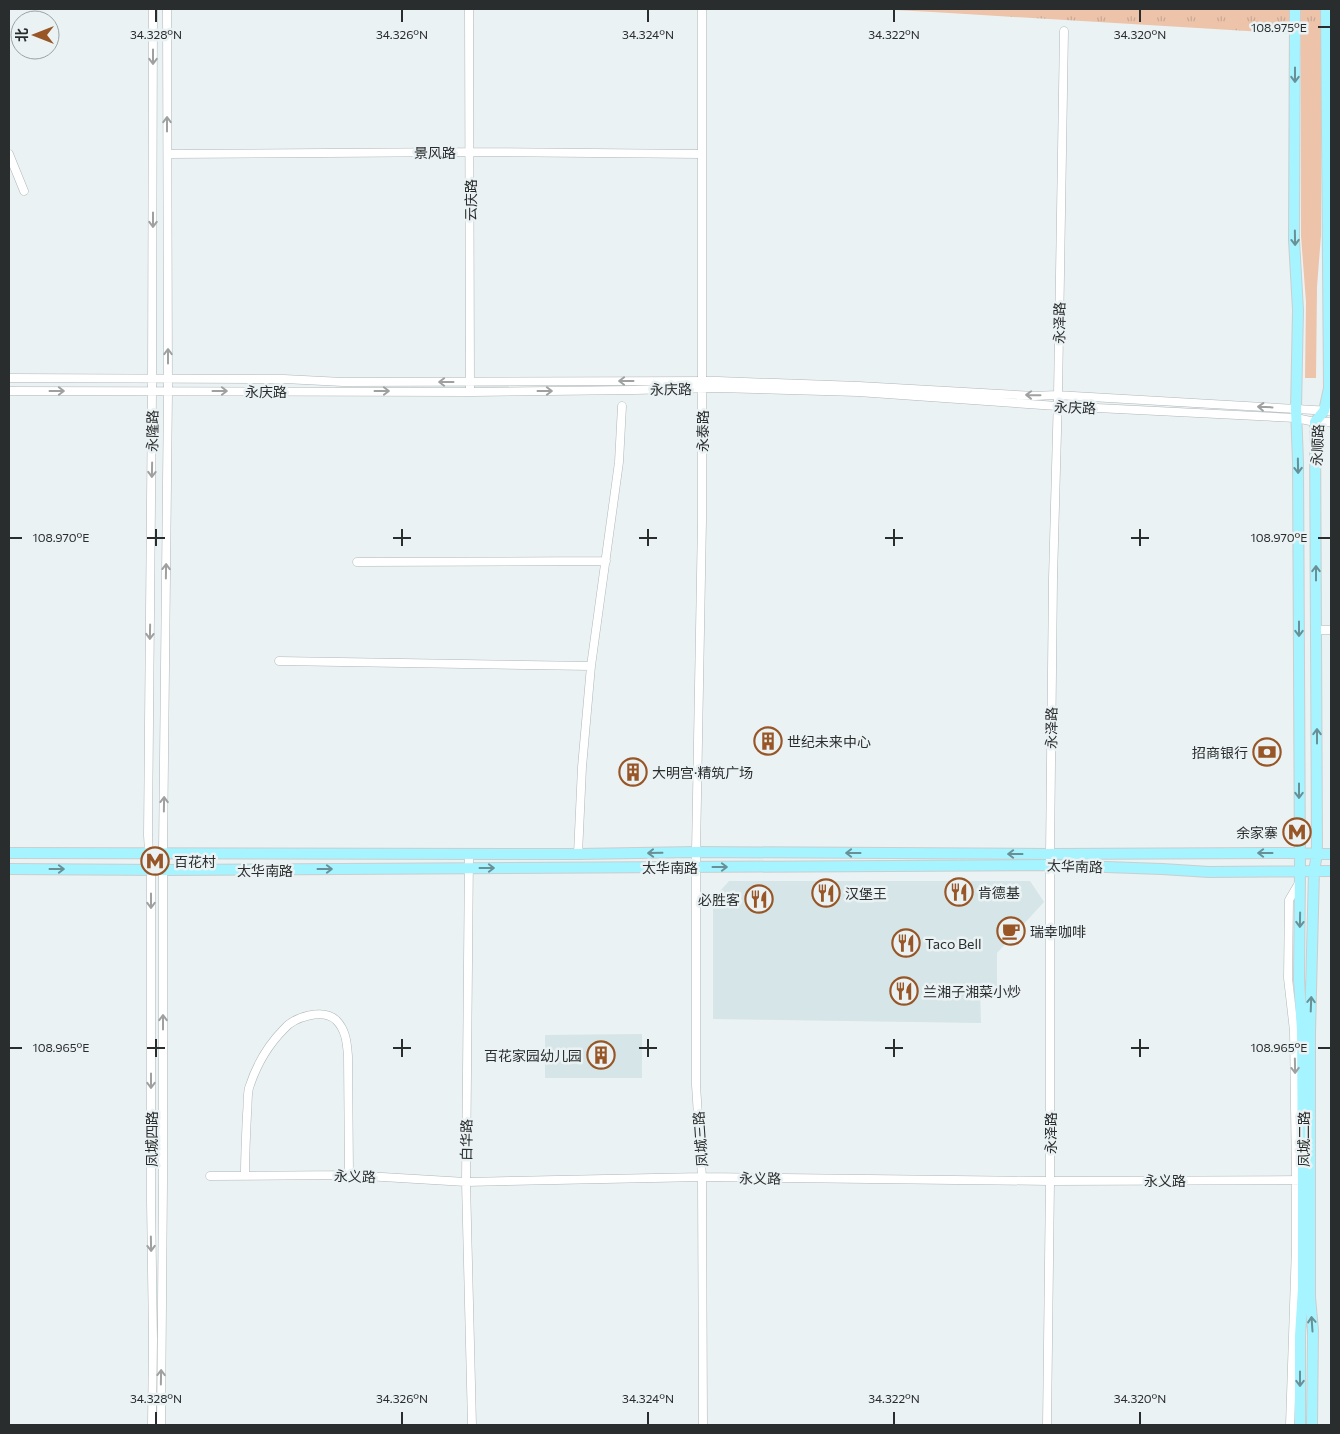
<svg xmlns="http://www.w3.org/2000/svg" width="1340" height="1434" font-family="Commissioner,'Noto Sans SC',sans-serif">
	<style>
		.built { fill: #d5e5e8 }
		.grass { fill: #edc3aa }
		.park { fill: url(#park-tufts) }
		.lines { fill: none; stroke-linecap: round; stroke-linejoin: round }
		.minor-casing { stroke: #afb7b8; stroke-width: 9 }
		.major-casing { stroke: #cccdcd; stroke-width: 12 }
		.minor { stroke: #fff; stroke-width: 8 }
		.major { stroke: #a5f4ff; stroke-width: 10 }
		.oneway { stroke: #9fa0a0 }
		.oneway2 { stroke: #689096 }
		.ticks { fill: none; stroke: #2a2d2d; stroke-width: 2 }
		.labels { text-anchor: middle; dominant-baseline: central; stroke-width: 5; stroke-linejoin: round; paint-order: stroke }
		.street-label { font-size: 14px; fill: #2a2d2d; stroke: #eaf2f4 }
		.poi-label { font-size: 14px; fill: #2a2d2d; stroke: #eaf2f4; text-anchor: start }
		.ticks-label { font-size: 12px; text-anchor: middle; fill: #2a2d2d; stroke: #eaf2f4; stroke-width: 5; stroke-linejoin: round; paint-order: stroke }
	</style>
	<defs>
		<pattern id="park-tufts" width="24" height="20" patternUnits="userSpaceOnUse" patternTransform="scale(1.25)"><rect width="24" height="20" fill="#edc3aa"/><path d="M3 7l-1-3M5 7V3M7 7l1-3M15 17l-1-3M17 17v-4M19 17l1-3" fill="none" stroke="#cba893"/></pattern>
	</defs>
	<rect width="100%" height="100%" fill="#eaf2f4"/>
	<path class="built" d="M729,881H1030L1044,902L997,953V990L980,989L981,1023L713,1019V899Z
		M642,1034V1078H545V1035Z"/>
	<path class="grass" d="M1301,9H1321V235L1317,287L1316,378H1305L1306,302L1301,236Z"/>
	<path class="park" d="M875,9H1331V36L933,12Z"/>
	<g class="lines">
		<g class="minor-casing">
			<path id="minor" d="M469,9L470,387
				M702,9V520L696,852V1085L702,1177L703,1425
				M9,154L24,191
				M168,154L469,152L702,154
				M9,378L284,379L343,382L718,381L859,386L1035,396L1056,395L1331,411
				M9,391L473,392L634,390L717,388L858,392L1057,406L1296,418L1315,422H1331
				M357,562L606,561
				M1317,630H1331
				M279,661L591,666
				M469,854L466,1182L472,1425
				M578,854L582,767L591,666L619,462L622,406
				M245,1175C245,1155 246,1135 247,1114C248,1106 247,1096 249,1088C256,1066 268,1045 284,1029C294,1017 323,1008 336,1020C346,1030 347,1043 348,1056L349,1175
				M210,1176L349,1175L466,1182L702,1177L1050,1181L1308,1180
				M152,1425L153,1339L151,1201V869L149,853L148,835L152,391L153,9
				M161,1425L163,1182V852L168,391L167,9
				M1047,1425L1050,1181V854L1053,579L1058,395L1064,31
				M1290,1425L1296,1247V1180L1294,1031L1288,978L1289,900L1299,883"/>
		</g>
		<g class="major-casing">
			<path id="major" d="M1295,9L1294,240L1298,310L1296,409L1298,462L1300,871L1299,979L1302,1031L1303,1180V1288L1300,1336V1425
				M9,853L578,854L696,852L1050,854L1289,853L1331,854
				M9,869L164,870L1050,865L1162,869L1209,872L1331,871
				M1312,1425L1313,1330L1310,1297V1032L1314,871L1317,854L1315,422L1324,411L1329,388L1326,9"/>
		</g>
		<use href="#minor" class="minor"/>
		<use href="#major" class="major"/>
	</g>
	<defs><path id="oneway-shaft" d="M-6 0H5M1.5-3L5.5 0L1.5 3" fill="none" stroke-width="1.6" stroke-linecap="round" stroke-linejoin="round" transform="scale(1.25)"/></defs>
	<g class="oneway">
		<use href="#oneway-shaft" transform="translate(153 57) rotate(90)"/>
		<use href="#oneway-shaft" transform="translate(167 124) rotate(-90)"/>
		<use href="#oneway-shaft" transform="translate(153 220) rotate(90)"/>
		<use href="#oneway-shaft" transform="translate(168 356) rotate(-90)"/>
		<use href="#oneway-shaft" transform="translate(626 381) rotate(180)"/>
		<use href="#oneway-shaft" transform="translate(446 382) rotate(180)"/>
		<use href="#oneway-shaft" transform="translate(57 391)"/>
		<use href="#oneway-shaft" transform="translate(220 391)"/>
		<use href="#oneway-shaft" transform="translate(382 391)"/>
		<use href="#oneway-shaft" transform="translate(545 391)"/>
		<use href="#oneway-shaft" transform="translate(1033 395) rotate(-179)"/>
		<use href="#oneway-shaft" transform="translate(1265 407) rotate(-177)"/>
		<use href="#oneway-shaft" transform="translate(152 470) rotate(91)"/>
		<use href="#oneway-shaft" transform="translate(166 571) rotate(-89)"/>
		<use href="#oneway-shaft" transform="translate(150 632) rotate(91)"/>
		<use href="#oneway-shaft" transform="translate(164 804) rotate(-89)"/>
		<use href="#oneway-shaft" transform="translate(151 901) rotate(90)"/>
		<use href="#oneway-shaft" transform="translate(163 1022) rotate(-90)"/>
		<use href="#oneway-shaft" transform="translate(1295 1066) rotate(89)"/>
		<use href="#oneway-shaft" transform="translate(151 1081) rotate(90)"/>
		<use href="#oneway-shaft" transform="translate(151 1244) rotate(89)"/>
		<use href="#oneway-shaft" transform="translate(161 1377) rotate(-89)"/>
	</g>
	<g class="oneway2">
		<use href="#oneway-shaft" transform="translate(1295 75) rotate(90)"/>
		<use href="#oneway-shaft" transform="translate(1295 238) rotate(89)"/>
		<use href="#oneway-shaft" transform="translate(1298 466) rotate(89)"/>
		<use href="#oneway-shaft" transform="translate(1316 573) rotate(-90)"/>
		<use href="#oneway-shaft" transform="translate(1299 629) rotate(90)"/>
		<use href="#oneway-shaft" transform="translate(1317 736) rotate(-90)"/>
		<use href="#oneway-shaft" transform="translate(1299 791) rotate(90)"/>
		<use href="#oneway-shaft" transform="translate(655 853) rotate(179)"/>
		<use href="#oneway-shaft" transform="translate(853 853) rotate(-180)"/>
		<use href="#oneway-shaft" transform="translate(1265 853) rotate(180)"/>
		<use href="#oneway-shaft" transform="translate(1015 854) rotate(-180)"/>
		<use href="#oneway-shaft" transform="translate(720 867)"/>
		<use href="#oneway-shaft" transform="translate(487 868)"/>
		<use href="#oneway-shaft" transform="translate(57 869)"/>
		<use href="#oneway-shaft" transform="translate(325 869)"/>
		<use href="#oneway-shaft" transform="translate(1300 920) rotate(91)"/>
		<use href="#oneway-shaft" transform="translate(1311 1004) rotate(-88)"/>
		<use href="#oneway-shaft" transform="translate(1312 1324) rotate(-94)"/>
		<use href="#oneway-shaft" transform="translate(1300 1379) rotate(90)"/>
	</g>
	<path class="ticks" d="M156,10V22M402,10V22M648,10V22M894,10V22M1140,10V22M1318,27H1330M156,529V546M402,529V546M648,529V546M894,529V546M1140,529V546M10,538H22M147,538H165M393,538H411M639,538H657M885,538H903M1131,538H1149M1318,538H1330M156,1039V1057M402,1039V1057M648,1039V1057M894,1039V1057M1140,1039V1057M10,1048H22M147,1048H165M393,1048H411M639,1048H657M885,1048H903M1131,1048H1149M1318,1048H1330M156,1412V1424M402,1412V1424M648,1412V1424M894,1412V1424M1140,1412V1424"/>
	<defs>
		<g id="building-ring" transform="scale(1.4375)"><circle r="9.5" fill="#eaf2f4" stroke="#985525" stroke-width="1.5"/><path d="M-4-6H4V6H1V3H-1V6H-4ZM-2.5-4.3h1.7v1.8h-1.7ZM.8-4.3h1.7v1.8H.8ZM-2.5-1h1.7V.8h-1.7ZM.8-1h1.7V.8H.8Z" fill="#985525"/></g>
		<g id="bank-ring" transform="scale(1.4375)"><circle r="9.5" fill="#eaf2f4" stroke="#985525" stroke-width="1.5"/><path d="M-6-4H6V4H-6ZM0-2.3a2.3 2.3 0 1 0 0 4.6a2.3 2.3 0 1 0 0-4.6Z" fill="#985525"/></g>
		<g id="metro-ring" transform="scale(1.4375)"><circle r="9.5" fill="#eaf2f4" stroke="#985525" stroke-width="1.5"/><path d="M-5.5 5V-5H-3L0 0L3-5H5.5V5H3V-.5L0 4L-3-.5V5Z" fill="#985525"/></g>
		<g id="restaurant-ring" transform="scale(1.4375)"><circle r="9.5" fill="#eaf2f4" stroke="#985525" stroke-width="1.5"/><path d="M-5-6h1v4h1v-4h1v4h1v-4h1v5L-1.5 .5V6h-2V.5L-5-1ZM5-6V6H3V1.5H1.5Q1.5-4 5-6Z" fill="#985525"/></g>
		<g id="cafe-ring" transform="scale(1.4375)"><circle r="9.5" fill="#eaf2f4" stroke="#985525" stroke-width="1.5"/><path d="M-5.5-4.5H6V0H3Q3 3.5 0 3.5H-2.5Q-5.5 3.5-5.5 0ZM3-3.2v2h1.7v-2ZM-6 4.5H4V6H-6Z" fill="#985525"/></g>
	</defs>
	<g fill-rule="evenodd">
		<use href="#building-ring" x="768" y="741"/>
		<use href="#bank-ring" x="1267" y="752"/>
		<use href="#building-ring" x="633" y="772"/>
		<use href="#metro-ring" x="1297" y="832"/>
		<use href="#metro-ring" x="155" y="861"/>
		<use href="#restaurant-ring" x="959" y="892"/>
		<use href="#restaurant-ring" x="826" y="893"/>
		<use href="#restaurant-ring" x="759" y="899"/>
		<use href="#cafe-ring" x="1011" y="931"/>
		<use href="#restaurant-ring" x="906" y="943"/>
		<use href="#restaurant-ring" x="904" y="991"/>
		<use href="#building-ring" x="601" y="1055"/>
	</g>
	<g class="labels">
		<g class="street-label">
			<text x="435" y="152">景风路</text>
			<text transform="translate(470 200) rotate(-90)">云庆路</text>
			<text transform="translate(1059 323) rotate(-89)">永泽路</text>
			<text transform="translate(671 389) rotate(-1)">永庆路</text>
			<text x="266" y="391">永庆路</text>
			<text transform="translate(1075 407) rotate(3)">永庆路</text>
			<text transform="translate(152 431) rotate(-89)">永隆路</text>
			<text transform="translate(702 431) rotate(-90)">永泰路</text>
			<text transform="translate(1317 445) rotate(-87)">永顺路</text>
			<text transform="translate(1051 728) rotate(-89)">永泽路</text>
			<text transform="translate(1075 866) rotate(2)">太华南路</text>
			<text x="670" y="867">太华南路</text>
			<text x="265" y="870">太华南路</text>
			<text transform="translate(1050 1133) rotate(-90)">永泽路</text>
			<text transform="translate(151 1139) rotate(-90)">凤城四路</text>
			<text transform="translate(700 1139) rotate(-94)">凤城三路</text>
			<text transform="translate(1303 1139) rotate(-90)">凤城二路</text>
			<text transform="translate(466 1140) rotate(-89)">白华路</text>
			<text transform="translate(355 1176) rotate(2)">永义路</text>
			<text transform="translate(760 1178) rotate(1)">永义路</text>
			<text x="1165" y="1180">永义路</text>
		</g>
		<g class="poi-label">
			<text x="787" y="741">世纪未来中心</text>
			<text x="1248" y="752" text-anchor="end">招商银行</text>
			<text x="652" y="772">大明宫·精筑广场</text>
			<text x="1278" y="832" text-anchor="end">余家寨</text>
			<text x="174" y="861">百花村</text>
			<text x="978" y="892">肯德基</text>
			<text x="845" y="893">汉堡王</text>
			<text x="740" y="899" text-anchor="end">必胜客</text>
			<text x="1030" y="931">瑞幸咖啡</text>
			<text x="925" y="943">Taco Bell</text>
			<text x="923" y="991">兰湘子湘菜小炒</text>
			<text x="582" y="1055" text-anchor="end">百花家园幼儿园</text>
		</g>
	</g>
	<g class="ticks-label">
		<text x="1279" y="32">108.975°E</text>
		<text x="156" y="39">34.328°N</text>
		<text x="402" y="39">34.326°N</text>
		<text x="648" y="39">34.324°N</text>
		<text x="894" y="39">34.322°N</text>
		<text x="1140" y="39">34.320°N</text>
		<text x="1279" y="542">108.970°E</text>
		<text x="61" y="542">108.970°E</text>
		<text x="1279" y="1052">108.965°E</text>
		<text x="61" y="1052">108.965°E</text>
		<text x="156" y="1403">34.328°N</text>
		<text x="402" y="1403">34.326°N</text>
		<text x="648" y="1403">34.324°N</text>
		<text x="894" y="1403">34.322°N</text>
		<text x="1140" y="1403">34.320°N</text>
	</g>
	<rect width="1340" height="1434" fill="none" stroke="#2a2d2d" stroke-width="20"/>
	<g transform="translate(35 35) rotate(270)"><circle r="24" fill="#eaf2f4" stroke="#9da3a4"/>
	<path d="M0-4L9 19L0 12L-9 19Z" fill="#985525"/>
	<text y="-8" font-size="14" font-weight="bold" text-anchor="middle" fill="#2a2d2d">北</text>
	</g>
</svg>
